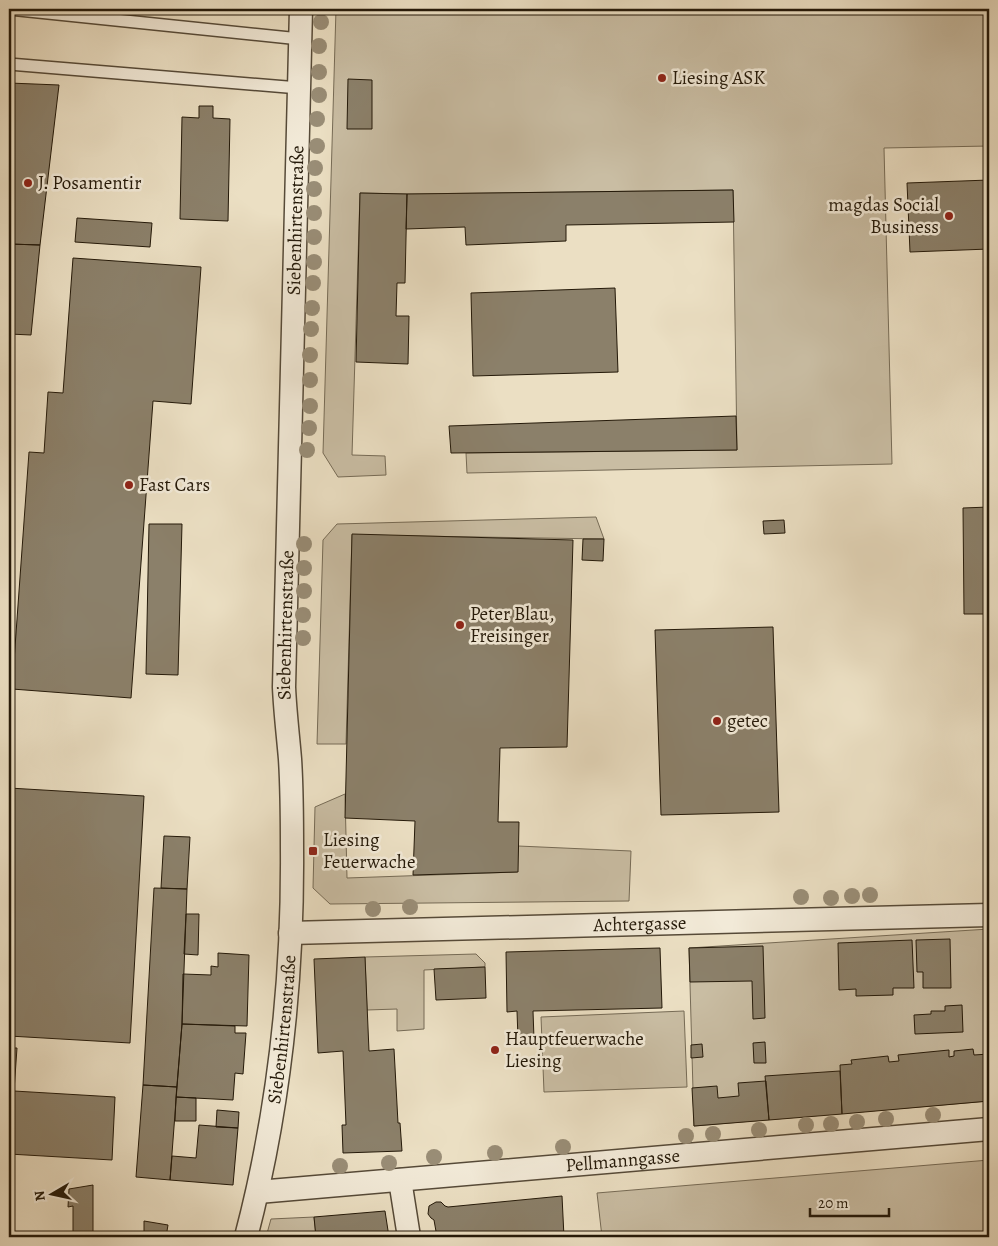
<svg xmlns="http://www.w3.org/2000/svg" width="998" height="1246" font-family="Alegreya,serif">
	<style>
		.green { fill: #c9bda3; stroke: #766b56 }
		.building { fill: #8b806a; stroke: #241909 }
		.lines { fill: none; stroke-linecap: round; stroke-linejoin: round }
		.service-casing { stroke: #564a38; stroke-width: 14 }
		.minor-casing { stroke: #564a38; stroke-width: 25 }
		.service { stroke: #f2ead8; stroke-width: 11 }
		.minor { stroke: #f2ead8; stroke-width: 22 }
		.tree { fill: #998d76 }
		.poi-dot { fill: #8f2418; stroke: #f2ead8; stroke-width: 2 }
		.labels { text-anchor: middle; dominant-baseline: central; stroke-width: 5; stroke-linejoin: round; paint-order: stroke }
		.poi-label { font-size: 19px; fill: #241909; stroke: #f2ead8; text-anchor: start }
		.street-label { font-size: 19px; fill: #241909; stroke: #f2ead8 }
	</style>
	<rect width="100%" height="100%" fill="#ebdfc3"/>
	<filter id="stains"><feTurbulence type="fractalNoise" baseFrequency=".004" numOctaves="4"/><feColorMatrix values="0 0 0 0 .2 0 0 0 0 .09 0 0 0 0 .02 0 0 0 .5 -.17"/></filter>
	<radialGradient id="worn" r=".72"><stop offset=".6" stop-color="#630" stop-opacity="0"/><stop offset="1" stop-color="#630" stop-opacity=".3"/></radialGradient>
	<path class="green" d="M336,9H989V146L884,148L892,464L467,473L466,453L737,450L733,190L407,194L360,193L352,455L385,456L386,475L338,477L323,453Z
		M596,517L604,539L352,535L346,744H317L323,540L337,524Z
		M345,794L347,878L517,872L518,846L631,851L629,901L330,904L313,888L315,807Z
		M989,929V1101L694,1126L689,948Z
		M476,954L485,963V967L424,970V1029L397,1031V1009L367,1010L365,957Z
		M684,1011L687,1087L544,1092L541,1017Z
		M989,1160V1237H602L597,1193Z
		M314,1217L316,1237H266L271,1219Z"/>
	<path class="building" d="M348,79L372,80V129H347Z
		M9,83L59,85L40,245L9,244Z
		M199,106H213V118L230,119L228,221L180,219L182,117L199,118Z
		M989,180V249L910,252L907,183Z
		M733,190L734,222L566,225V241L466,245L465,227L406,229L407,194Z
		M360,193L407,194L405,283H397L396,316H409L408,364L356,362Z
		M77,218L152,223L150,247L75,242Z
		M9,244L40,245L31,335L9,334Z
		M73,258L201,267L191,404L153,401L131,698L12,689L29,452L44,453L48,392L63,393Z
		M615,288L618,372L473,376L471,293Z
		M736,416L737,450L451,453L449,426Z
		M989,507V614H964L963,508Z
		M784,520L785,533L764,534L763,521Z
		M149,524H182L178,675L146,674Z
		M352,534L573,540L567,747L500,748L498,822H519L518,872L413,875L415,821L345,818Z
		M583,539H604L603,561L582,560Z
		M773,627L779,812L661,815L655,630Z
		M9,788L144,796L130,1043L9,1036Z
		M164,836L190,837L187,889L161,888Z
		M154,888L187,889L182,1024L177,1087L143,1085Z
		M186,914H199L198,955L184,954Z
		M950,939L951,988H923V972H917L916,940Z
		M912,940L914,988H893V995L856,996V989L839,990L838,943Z
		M763,946L765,1018L753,1019L752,981L690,982L689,948Z
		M660,948L662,1008L533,1011L534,1039H518L517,1011L507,1012L506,952Z
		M218,953L249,955L247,1026L182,1024L183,974L211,975V966L218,967Z
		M365,957L369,1051L394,1049L398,1123H400L402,1151L343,1153L342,1125H346L343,1051L318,1053L314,959Z
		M485,967L486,998L436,1000L434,969Z
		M962,1005L963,1032L915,1034L914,1015L931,1014V1011H945V1006Z
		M182,1024L235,1026V1033H246L243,1074L235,1073L233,1100L176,1097Z
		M765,1042L766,1063H754L753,1043Z
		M702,1044L703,1057L691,1058V1045Z
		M9,1048H17L14,1091L115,1097L112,1160L9,1154Z
		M973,1049L974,1055L989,1054V1101L842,1114L840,1065L852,1064L851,1060L888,1056L889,1062L899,1061L898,1055L949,1050V1057L954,1056V1051Z
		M840,1071L842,1114L769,1120L765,1076Z
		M766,1081L769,1120L694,1126L692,1088L717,1086L718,1098L739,1096L738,1083Z
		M143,1085L177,1087L170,1180L136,1177Z
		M176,1097L196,1098V1121H175Z
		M217,1110L239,1112L238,1128L216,1127Z
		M199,1125L238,1128L233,1185L170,1180L172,1156L196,1158Z
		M93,1185V1237H73V1206L68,1207L69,1189Z
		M562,1196L564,1237H437L434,1220L431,1218L428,1214L429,1206L436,1202H441L445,1206L448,1207Z
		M385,1211L389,1237H316L314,1217Z
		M144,1221L168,1225L166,1237H144Z"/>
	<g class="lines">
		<g class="service-casing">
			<path id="service" d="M9,9L300,39
				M9,64L299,88"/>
		</g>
		<g class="minor-casing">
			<g id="minor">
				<path id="s1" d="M290,933L989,915"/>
				<path d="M400,1180L409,1237"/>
				<path id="s2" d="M258,1192L989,1129"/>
				<path id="s3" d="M246,1237C279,1111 293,981 292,850C292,820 292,789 290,759C288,735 285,711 284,687L301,9"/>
			</g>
		</g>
		<use href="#service" class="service"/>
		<use href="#minor" class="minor"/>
	</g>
	<g class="tree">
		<circle cx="321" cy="22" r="8"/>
		<circle cx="319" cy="46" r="8"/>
		<circle cx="319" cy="72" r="8"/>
		<circle cx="319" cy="95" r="8"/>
		<circle cx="317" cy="119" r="8"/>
		<circle cx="317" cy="146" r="8"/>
		<circle cx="315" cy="168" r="8"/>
		<circle cx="314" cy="189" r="8"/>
		<circle cx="314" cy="213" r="8"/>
		<circle cx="314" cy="237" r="8"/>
		<circle cx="314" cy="262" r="8"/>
		<circle cx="313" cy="283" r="8"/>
		<circle cx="312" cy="308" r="8"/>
		<circle cx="311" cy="329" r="8"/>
		<circle cx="310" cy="355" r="8"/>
		<circle cx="310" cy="380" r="8"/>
		<circle cx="310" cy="406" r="8"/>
		<circle cx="309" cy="428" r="8"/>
		<circle cx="307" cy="450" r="8"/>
		<circle cx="304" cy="544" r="8"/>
		<circle cx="304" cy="568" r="8"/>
		<circle cx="304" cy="591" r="8"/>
		<circle cx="303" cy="615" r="8"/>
		<circle cx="303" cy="638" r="8"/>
		<circle cx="870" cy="895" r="8"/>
		<circle cx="852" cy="896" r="8"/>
		<circle cx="801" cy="897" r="8"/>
		<circle cx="831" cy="898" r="8"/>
		<circle cx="410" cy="907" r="8"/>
		<circle cx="373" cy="909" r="8"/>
		<circle cx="933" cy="1115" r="8"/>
		<circle cx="886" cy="1119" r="8"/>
		<circle cx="857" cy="1122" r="8"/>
		<circle cx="831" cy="1124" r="8"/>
		<circle cx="806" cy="1125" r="8"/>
		<circle cx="759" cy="1130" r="8"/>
		<circle cx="713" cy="1134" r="8"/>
		<circle cx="686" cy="1136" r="8"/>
		<circle cx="563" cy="1147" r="8"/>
		<circle cx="495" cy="1153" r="8"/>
		<circle cx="434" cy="1157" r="8"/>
		<circle cx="389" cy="1163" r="8"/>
		<circle cx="340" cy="1166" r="8"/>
	</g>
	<g class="poi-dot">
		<circle cx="662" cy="78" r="5"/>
		<circle cx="28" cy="183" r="5"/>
		<circle cx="949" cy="216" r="5"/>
		<circle cx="129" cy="485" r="5"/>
		<circle cx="460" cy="625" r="5"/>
		<circle cx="717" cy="721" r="5"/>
		<rect x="308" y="846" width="10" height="10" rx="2.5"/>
		<circle cx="495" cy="1050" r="5"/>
	</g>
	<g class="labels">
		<g class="poi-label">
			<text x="672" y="78">Liesing ASK</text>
			<text x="38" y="183">J. Posamentir</text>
			<text x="939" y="205" text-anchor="end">magdas Social<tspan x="939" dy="22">Business</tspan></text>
			<text x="139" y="485">Fast Cars</text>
			<text x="470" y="614">Peter Blau,<tspan x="470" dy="22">Freisinger</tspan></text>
			<text x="727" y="721">getec</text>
			<text x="323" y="840">Liesing<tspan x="323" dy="22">Feuerwache</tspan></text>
			<text x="505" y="1039">Hauptfeuerwache<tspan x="505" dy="22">Liesing</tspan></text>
		</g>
		<g class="street-label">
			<text stroke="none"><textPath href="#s3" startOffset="1021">Siebenhirtenstraße</textPath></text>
			<text stroke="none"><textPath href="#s3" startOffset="616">Siebenhirtenstraße</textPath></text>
			<text stroke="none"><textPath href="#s1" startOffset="350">Achtergasse</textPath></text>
			<text stroke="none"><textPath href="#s3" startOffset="211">Siebenhirtenstraße</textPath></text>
			<text stroke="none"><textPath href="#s2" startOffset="366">Pellmanngasse</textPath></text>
		</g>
	</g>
	<rect width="998" height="1246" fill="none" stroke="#ebdfc3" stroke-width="30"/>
	<rect x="10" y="10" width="978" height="1226" fill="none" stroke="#241909" stroke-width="2.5"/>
	<rect x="15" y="15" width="968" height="1216" fill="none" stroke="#241909"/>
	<g transform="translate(52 1194) rotate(261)" stroke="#f2ead8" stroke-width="4" paint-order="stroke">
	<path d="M0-4L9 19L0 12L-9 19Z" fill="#241909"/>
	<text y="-8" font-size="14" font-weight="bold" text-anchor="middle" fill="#241909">N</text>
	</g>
	<path d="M810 1208v8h79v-8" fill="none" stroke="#241909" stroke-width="2.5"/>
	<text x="818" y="1208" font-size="15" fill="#241909" stroke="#f2ead8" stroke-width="4" paint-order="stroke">20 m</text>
	<rect width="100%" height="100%" filter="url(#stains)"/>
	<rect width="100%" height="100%" fill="url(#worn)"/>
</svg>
